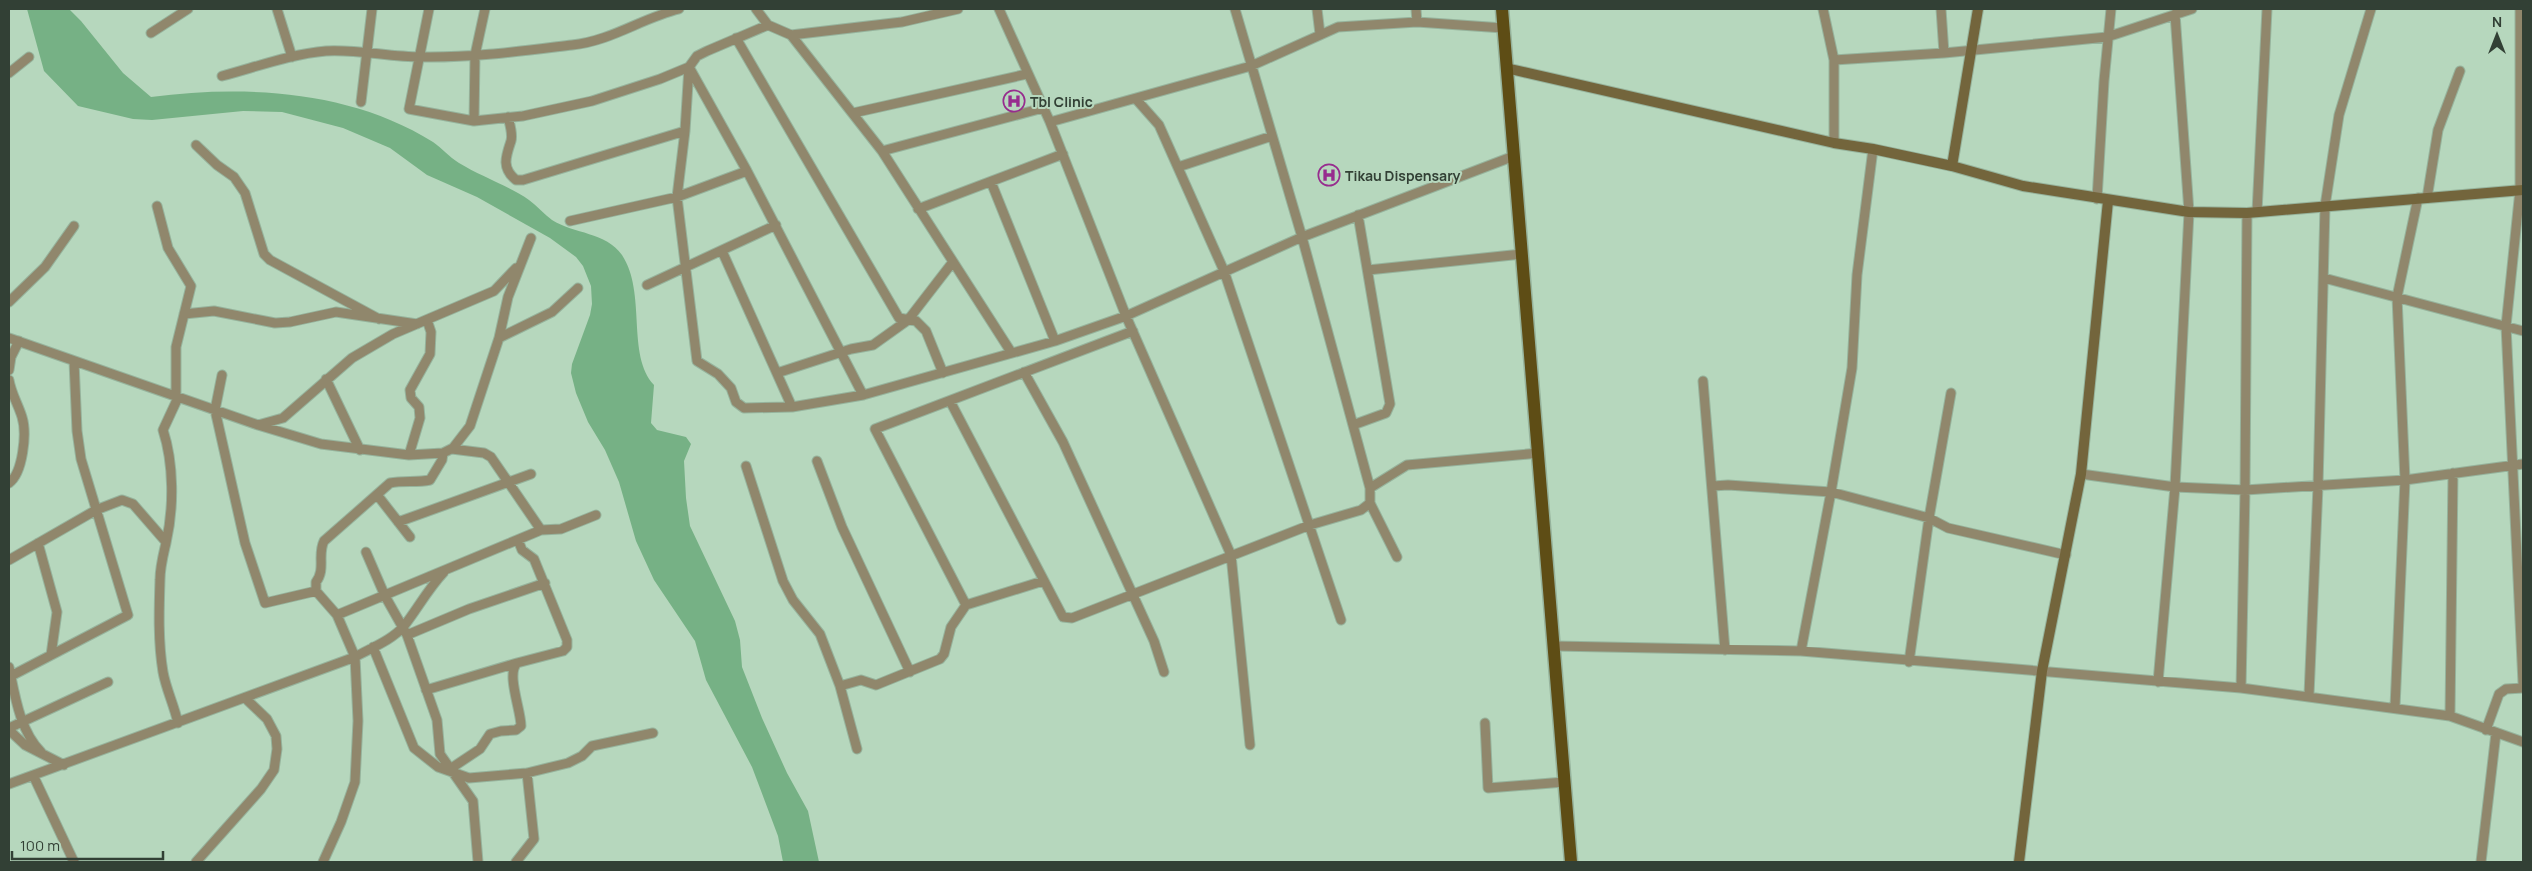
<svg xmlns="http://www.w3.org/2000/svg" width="2532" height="871" font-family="Manrope,sans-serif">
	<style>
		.water { fill: #76b185 }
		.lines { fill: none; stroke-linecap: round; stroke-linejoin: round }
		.street-casing { stroke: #96b39c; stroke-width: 11 }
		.secondary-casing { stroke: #96b39c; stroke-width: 12 }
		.primary-casing { stroke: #96b39c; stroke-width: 15 }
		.street { stroke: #90876c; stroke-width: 9 }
		.secondary { stroke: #73653c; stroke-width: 10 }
		.primary { stroke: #5e4d15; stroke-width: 12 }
		.labels { text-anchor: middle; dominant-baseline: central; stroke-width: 4; stroke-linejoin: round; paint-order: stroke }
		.poi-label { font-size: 14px; font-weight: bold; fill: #324035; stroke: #b6d7bd; text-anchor: start }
	</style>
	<rect width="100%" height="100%" fill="#b6d7bd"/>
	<path class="water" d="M27,9H69L81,21L123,73L151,97C245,85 350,90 433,142C442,148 449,157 459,163C480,176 511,187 529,200C537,206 544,214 552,220C574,234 606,232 622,255C647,293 626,355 654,385L651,423L657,430L686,437L691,444L684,461L686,498L690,526L735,621L740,640L742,667L762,718L787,773L808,811L819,862H783L778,836L752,767L706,680L695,641L654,580L636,541L619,482L605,450L588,422L576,393L571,373L572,364L590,315L592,304L591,286L583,266L576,257L550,238L477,197L427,175L390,148L343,128L282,112L243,111L152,120L133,119L78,106L44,71Z"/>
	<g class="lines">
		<g class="street-casing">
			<path id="street" d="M277,9L292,57
				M429,9L409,109L474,121L523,116L592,101L660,79L689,67L697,56L707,51L768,25
				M756,9L768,25L791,35L882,151L1011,352
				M999,9L1050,122L1126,316L1231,555L1250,745
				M1235,9L1302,237L1370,488V503L1397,557
				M1317,9L1320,34
				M1416,9L1417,22
				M1823,9L1834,60V143
				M1941,9L1944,53
				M2520,9V190L2506,326L2523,683
				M151,33L188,9
				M791,35L902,22L958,9
				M736,38L899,318L916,321L926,331L943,373
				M1834,60L1944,53L2107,37L2192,9
				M689,67L685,131L677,197L697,361L718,374L731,388L736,402L744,408L792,407L863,395L1055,341L1126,316L1302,237L1514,156
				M689,67L747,171L863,395
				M9,73L29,57
				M222,76C256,67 291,54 326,51C357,49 389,57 421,57C471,58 522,51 572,45C611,41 642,18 679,9
				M1136,99L1159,125L1224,271L1341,620
				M361,102L372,9
				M853,113L1027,74
				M508,117C510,125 513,134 511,141C506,156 501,168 516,180H523L685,131
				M474,121L475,55L485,9
				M1050,122L1251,66L1338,27L1417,22L1503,28
				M196,145L217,165L234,177L245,193L264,254L270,260L379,319
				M882,151L1043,108
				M1178,167L1272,136
				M991,182L1055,341
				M2427,198L2438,130L2460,71
				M2097,199L2104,81L2111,9
				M157,206L168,248L191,286L176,347V402L163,430C174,464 174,508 166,543C163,556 160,567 160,580C159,610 158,642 163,672C166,689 174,705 178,723
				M918,209L1063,154
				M2257,212L2267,9
				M570,221L677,197L747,171
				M722,251L792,407
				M1368,270L1522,254
				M2324,278L2523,331
				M647,285L776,225
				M9,302L45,267L74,226
				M184,314L214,311L275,323L290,322L336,312L417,324
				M9,338L258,425L321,444L409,455L443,453L453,448L470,426L499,338L508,297L531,238
				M499,338L552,312L578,288
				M9,370L11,357L19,341
				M1024,372L1063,442L1154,641L1164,672
				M777,373L851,349L873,345L908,320L952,263
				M222,375L215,410L245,543L265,603L316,591
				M326,379L360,450
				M9,380C11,393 18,404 22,417C27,433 23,473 9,483
				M1703,381L1725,650
				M950,401L1063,617L1072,618L1310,525L1361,510L1370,503
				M258,425L283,418L352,358L393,334L494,291L516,268
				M1353,425L1386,413L1390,404L1358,215
				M452,449L484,453L491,457L541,530
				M409,455L420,418L419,407L411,398L410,390L430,354L431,332L427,320
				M817,461L842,527L910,672
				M746,466L783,581L793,600L820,634L840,686L857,749
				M2081,474L2175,487L2245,490L2405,480L2523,464
				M1713,486L1728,485L1831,492L1929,518L1948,528L2066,555
				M1370,488L1407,465L1539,453
				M378,496L410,537
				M398,522L531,474
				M38,543L57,612L51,655
				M366,552L385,596L407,635L437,720L440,754L473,801L478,862
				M9,560L96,510L122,500L133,504L166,542
				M966,605L875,429L1133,331
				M337,615L541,530L561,529L596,515
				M407,635L469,609L545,583
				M1555,646L1801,651L2241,688L2450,716L2523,742
				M373,647L414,748L438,767L469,778L527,773L568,763L582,756L592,746L653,733
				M1801,651L1831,492L1852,368L1857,275L1873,149
				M1909,662L1929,518L1951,393
				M9,667C15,696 20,731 41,752
				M11,676L128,615L81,459L77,431L74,361
				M2158,682L2175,487L2189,212L2175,14
				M840,686L861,680L876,685L940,659L944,654L951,627L966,605L1043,581
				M2241,688L2245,490L2247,213
				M426,690L517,663
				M2309,695L2318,486L2325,206L2339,115L2371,9
				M2395,707L2405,480L2397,297L2418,198
				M2450,716L2453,473
				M1485,723L1488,788L1564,782
				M9,728L108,682
				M9,730L25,745L64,765
				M2486,730L2499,694L2506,689L2523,688
				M450,769L480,749L490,734L501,731L516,730L521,726C521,710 506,674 517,663L563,651L567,647V640L534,559L522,550L518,540
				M33,775L74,862
				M9,784L355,657C371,648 392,640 404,626C418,608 428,589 444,572
				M196,862L261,789L274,770L277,749L276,736L267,719L245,698
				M323,862L341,822L355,782L358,721L355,657L337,615L316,591V582C326,569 317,555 324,541L390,483C404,480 416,483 430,480L442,460L443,453
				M516,862L534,839L527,773
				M2481,862L2496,733"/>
		</g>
		<g class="secondary-casing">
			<path id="secondary" d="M1506,68L1834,143L1873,149L1952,166L2023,186L2189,212L2247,213L2523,190
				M1952,166L1978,9
				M2019,862L2042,671L2081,474L2108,201"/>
		</g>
		<g class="primary-casing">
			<path id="primary" d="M1502,9L1571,862"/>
		</g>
		<use href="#street" class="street"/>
		<use href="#secondary" class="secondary"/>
		<use href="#primary" class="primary"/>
	</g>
	<defs>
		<g id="hospital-ring" transform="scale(1.125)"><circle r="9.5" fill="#b6d7bd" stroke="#972c8e" stroke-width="1.5"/><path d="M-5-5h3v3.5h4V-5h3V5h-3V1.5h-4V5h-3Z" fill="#972c8e"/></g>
	</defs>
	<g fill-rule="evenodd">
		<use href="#hospital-ring" x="1014" y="101"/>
		<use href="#hospital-ring" x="1329" y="175"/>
	</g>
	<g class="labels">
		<g class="poi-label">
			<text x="1030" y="101">Tbl Clinic</text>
			<text x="1345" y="175">Tikau Dispensary</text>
		</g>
	</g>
	<rect width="2532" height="871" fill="none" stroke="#324035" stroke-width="20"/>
	<g transform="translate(2497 35)" stroke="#b6d7bd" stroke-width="4" paint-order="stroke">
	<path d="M0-4L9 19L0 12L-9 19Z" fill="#324035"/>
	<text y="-8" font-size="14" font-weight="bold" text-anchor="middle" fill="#324035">N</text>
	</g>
	<path d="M12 851v8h151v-8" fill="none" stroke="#324035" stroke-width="2.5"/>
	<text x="20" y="851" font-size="15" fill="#324035" stroke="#b6d7bd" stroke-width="4" paint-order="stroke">100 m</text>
</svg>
